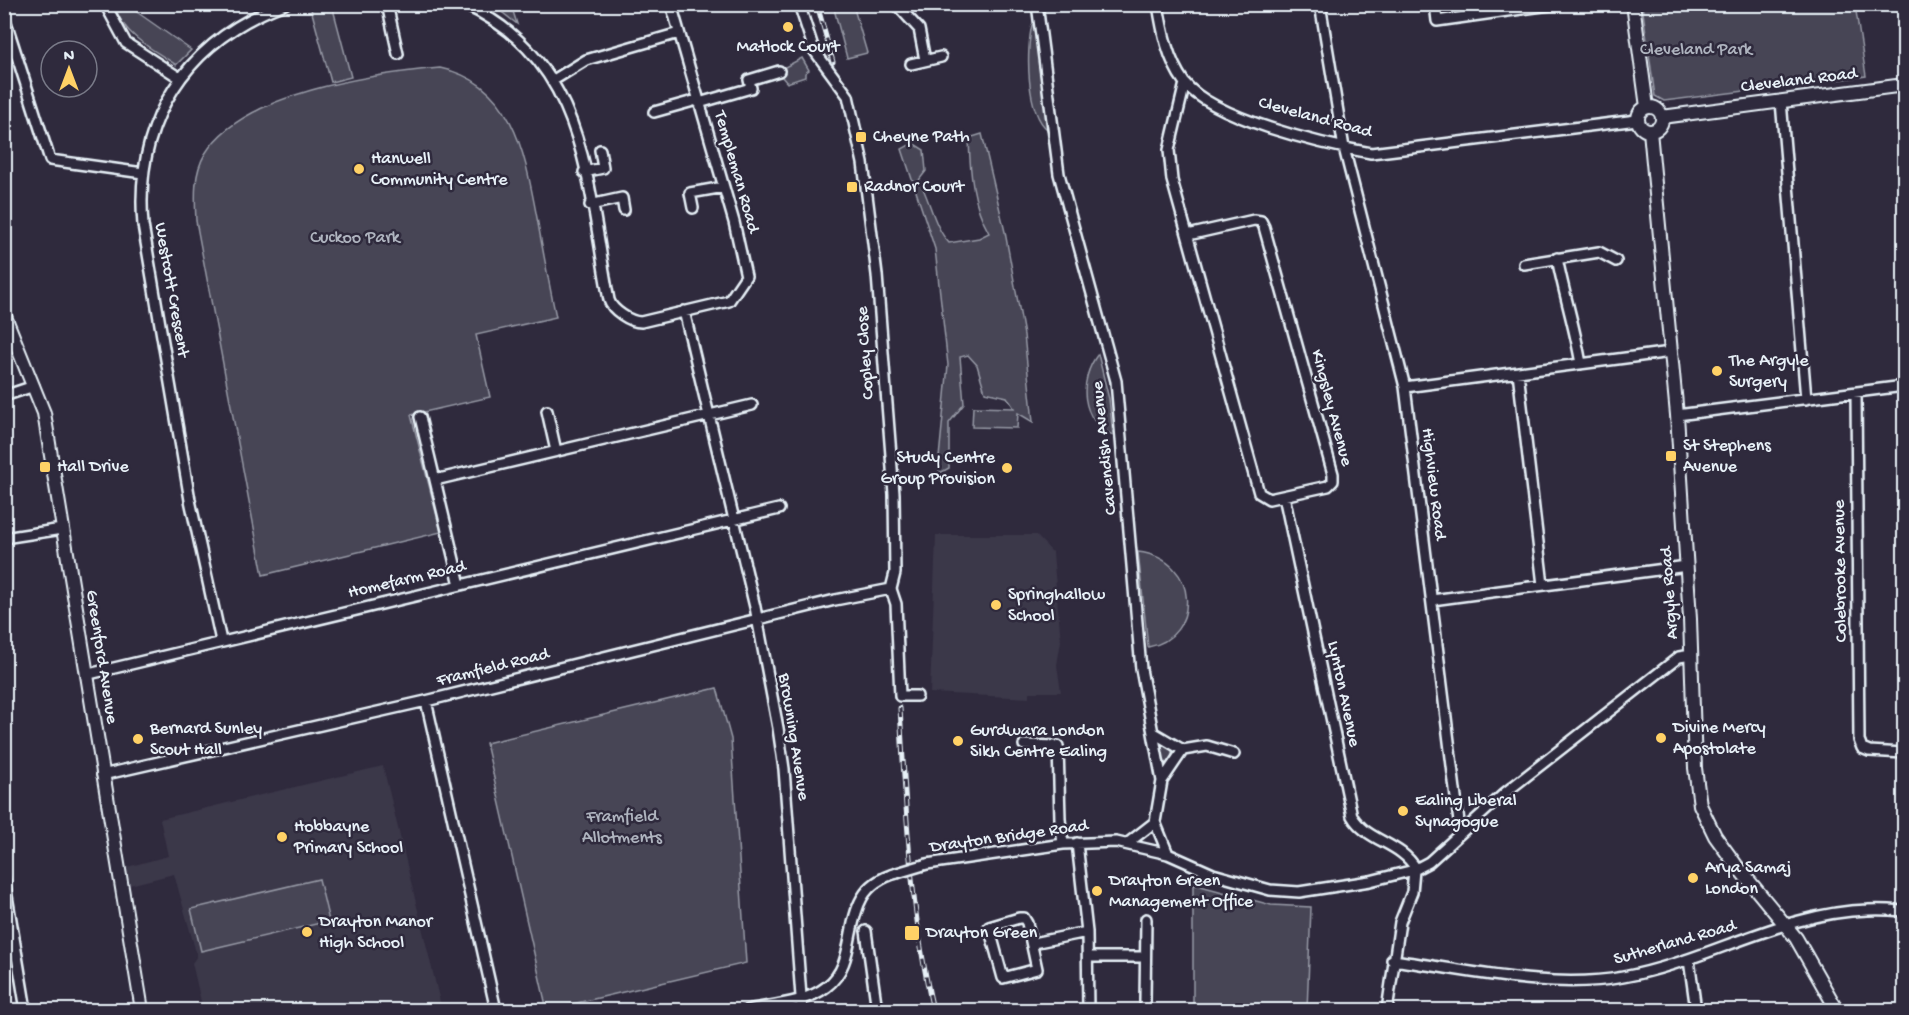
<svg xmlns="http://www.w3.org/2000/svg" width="1909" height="1015" font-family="'Gochi Hand',sans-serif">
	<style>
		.built { fill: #3b3749 }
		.green { fill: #464455; stroke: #979aa6; stroke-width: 1.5 }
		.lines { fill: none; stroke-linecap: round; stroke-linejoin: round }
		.street-casing { stroke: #e8f1f8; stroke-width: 14 }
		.secondary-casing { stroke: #e8f1f8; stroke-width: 16 }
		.street { stroke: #2f2a3d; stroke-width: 9 }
		.secondary { stroke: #2f2a3d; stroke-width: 12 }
		.rail-casing { stroke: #e8f1f8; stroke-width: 5 }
		.rail { stroke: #2f2a3d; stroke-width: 3; stroke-dasharray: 9; stroke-linecap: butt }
		.street-bridge-casing { stroke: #e8f1f8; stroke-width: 14; stroke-linecap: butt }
		.street-bridge { stroke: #2f2a3d; stroke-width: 9 }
		.poi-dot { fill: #ffd166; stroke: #2f2a3d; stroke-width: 2 }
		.labels { text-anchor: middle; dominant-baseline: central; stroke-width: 5; stroke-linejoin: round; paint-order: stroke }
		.poi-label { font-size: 18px; fill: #e8f1f8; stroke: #2f2a3d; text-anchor: start }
		.park-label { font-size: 18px; fill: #afb4bf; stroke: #2f2a3d }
		.street-label { font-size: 18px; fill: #e8f1f8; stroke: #2f2a3d }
	</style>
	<rect width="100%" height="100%" fill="#2f2a3d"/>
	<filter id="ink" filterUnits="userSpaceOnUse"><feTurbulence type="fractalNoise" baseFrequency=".0167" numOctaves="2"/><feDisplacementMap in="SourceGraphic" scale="12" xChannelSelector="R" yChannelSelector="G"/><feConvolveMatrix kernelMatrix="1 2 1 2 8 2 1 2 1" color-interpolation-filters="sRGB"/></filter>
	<g filter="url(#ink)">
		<path class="built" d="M936,535H1036L1053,553L1061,641L1057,665L1061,692H1029V698L930,693Z
			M383,766L442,1010H203L192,963L197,956L174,874L130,885L127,867L168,856L160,819Z"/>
		<path class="green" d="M332,5L351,77L331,82L311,9Z
			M495,5H511L517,24L494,6Z
			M833,5H853L867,53L847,58Z
			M1642,5H1855L1866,76L1664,101L1655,96Z
			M131,8L191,50L176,65C156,51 126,37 117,12Z
			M1036,23L1048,130C1026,113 1026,50 1032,25Z
			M802,58L809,70L805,73V77L787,83L782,77L785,67Z
			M440,68C514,83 525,155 537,218C543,251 549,284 556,317L476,335L490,397L411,415L441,532L263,575L196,221C195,199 193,174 205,154C242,92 374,74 440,68Z
			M982,134L1005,232L1024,335L1033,422L1018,413L1017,428L972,427L973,407L1014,408L1007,397L985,392L977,365L968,355L960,357L964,404L949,423V468L940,473L938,468L948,365L935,249L902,149L913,143L924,150L926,171L919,180C930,200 934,227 949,243L979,238L989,233C972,203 970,171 969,138Z
			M1098,354L1109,399L1113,435C1080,421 1078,380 1098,354Z
			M1138,552C1201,559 1201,638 1148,647Z
			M717,688L731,739L746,963L547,1010L486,743Z
			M1163,743L1172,749L1171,766H1165L1161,745Z
			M319,879L329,921L201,951L191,909Z
			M1193,884L1271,905L1311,907L1307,1010H1193Z"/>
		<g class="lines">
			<g class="street-casing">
				<path id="street" d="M105,4L126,43L180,78
					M387,4L398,54
					M463,4C587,59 587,184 609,300C612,310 630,322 641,322L729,301L746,276L734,222L671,4
					M799,4L814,50L848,96L863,163L877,275L894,494L895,573L891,589L896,604L900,696H917
					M896,4L919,29L925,60
					M1037,4L1059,174L1116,381L1141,669L1162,781L1155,822L1128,843
					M1158,4C1162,31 1168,60 1184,82C1213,119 1325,145 1371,153L1637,120
					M1320,4L1344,148L1405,387L1459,822L1463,829
					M1435,4L1437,21L1557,4
					M4,16L50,160L143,173
					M911,64L941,57
					M552,81L586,60L679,33
					M1185,83L1169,150L1172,180L1259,493L1269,499L1328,486L1333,481V474L1264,227L1261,221L1254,220L1188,235
					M1781,101L1806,399
					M699,103L751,88L749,80L779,71
					M654,112L697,100
					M584,172L603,168L600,150
					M590,205L622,198L624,210
					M693,208L690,193L724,187
					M1557,258C1564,294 1575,328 1581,364
					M1524,264L1599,252L1616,261
					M684,311L755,607L778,728L784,769L802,1010
					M1518,372L1543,585
					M1405,387L1671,352
					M1856,393L1859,740L1862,748L1869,751L1904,753
					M4,396L34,386
					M547,411L556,451
					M1677,415L1904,386
					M420,417L460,585
					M435,480L752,405
					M1284,496L1352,816C1367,842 1401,842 1416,869
					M4,538L62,529
					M1432,600L1687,566
					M221,641L190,500L143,225C134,121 186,40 285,4
					M89,674L779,509
					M426,701L496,1010
					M1154,733L1183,750L1207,746L1234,754
					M1024,745L1058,746L1060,819L1063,844
					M102,775L426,701L835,600L891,589
					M1162,781L1183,750
					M1155,822L1168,854
					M1077,843L1087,932L1088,1010
					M927,864L1063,844L1116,842L1168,854L1213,874L1270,890L1299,892L1370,881L1414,870L1429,862L1506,792L1679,657L1692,655
					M4,878L26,1010
					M1019,918H1024L1027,923L1037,969L1003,978L989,927Z
					M866,931L877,1010
					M1033,943L1087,932
					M1088,957H1145
					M1392,960C1464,969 1551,991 1623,977C1706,962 1783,912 1868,910C1880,909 1892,910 1904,911
					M1689,960L1696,1010
					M1145,1002L1146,919
					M747,1010C771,1005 806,1003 826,987C866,958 833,890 897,873
					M1387,1010L1400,922L1412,892L1414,870"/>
			</g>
			<g class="secondary-casing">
				<path id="secondary" d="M1633,4L1647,107
					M1638 119a12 12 0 1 1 24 0a12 12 0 1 1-24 0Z
					M1662,117L1904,85
					M1650,131L1677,415L1690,619L1695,768L1700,805L1715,836L1736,865L1796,938L1837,1010
					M4,314L44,413L142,1010"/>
			</g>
			<use href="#street" class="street"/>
			<use href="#secondary" class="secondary"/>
			<g class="rail-casing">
				<path id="rail" d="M817,4L833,62
					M900,708C906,810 910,910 933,1010"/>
			</g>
			<use href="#rail" class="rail"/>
			<g class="street-bridge-casing">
				<path id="street-bridge" d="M897,873L927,864"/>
			</g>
			<use href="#street-bridge" class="street-bridge"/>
		</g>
	</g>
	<g class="poi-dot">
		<circle cx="788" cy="27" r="6"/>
		<rect x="855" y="131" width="12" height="12" rx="3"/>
		<circle cx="359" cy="169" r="6"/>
		<rect x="846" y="181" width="12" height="12" rx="3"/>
		<circle cx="1717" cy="371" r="6"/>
		<rect x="1665" y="450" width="12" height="12" rx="3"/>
		<rect x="39" y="461" width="12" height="12" rx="3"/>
		<circle cx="1007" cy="468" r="6"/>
		<circle cx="996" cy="605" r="6"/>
		<circle cx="1661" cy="738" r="6"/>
		<circle cx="138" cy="739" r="6"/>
		<circle cx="958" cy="741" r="6"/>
		<circle cx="1403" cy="811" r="6"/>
		<circle cx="282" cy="837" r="6"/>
		<circle cx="1693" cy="878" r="6"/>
		<circle cx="1097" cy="891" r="6"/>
		<circle cx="307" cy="932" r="6"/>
		<rect x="904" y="925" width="16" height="16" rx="3"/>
	</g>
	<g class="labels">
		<g class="poi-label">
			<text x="788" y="47" text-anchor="middle">Matlock Court</text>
			<text x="873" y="137">Cheyne Path</text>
			<text x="371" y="159">Hanwell<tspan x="371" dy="21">Community Centre</tspan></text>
			<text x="864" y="187">Radnor Court</text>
			<text x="1729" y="361">The Argyle<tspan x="1729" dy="21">Surgery</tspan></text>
			<text x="1683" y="446">St Stephens<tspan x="1683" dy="21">Avenue</tspan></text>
			<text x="995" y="458" text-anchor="end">Study Centre<tspan x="995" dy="21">Group Provision</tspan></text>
			<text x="57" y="467">Hall Drive</text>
			<text x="1008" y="595">Springhallow<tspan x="1008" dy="21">School</tspan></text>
			<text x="1673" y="728">Divine Mercy<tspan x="1673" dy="21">Apostolate</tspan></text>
			<text x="150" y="729">Bernard Sunley<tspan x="150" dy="21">Scout Hall</tspan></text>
			<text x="970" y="731">Gurdwara London<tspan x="970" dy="21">Sikh Centre Ealing</tspan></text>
			<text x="1415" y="801">Ealing Liberal<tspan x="1415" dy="21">Synagogue</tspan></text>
			<text x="294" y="827">Hobbayne<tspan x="294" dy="21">Primary School</tspan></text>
			<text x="1705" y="868">Arya Samaj<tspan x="1705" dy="21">London</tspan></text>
			<text x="1109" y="881">Drayton Green<tspan x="1109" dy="21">Management Office</tspan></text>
			<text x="319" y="922">Drayton Manor<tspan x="319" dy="21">High School</tspan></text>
			<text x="926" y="933">Drayton Green</text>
		</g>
		<g class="park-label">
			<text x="1696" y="50">Cleveland Park</text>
			<text x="355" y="238">Cuckoo Park</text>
			<text x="622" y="817">Framfield<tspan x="622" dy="21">Allotments</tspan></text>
		</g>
		<g class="street-label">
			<text transform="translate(1799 81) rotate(-7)">Cleveland Road</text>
			<text transform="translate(1315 118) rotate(15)">Cleveland Road</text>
			<text transform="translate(736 172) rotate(74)">Templeman Road</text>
			<text transform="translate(171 290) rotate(80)">Westcott Crescent</text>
			<text transform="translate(866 353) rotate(-94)">Copley Close</text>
			<text transform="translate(1331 408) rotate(75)">Kingsley Avenue</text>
			<text transform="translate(1105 448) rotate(-96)">Cavendish Avenue</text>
			<text transform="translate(1433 484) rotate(83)">Highview Road</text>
			<text transform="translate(1841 571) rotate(-91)">Colebrooke Avenue</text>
			<text transform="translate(407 580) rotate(-13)">Homefarm Road</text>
			<text transform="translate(1670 593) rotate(-94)">Argyle Road</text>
			<text transform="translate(101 657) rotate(81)">Greenford Avenue</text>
			<text transform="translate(493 668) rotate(-14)">Framfield Road</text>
			<text transform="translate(1343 694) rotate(78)">Lynton Avenue</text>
			<text transform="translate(793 737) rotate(81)">Browning Avenue</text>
			<text transform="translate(1009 837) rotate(-8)">Drayton Bridge Road</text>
			<text transform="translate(1675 943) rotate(-16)">Sutherland Road</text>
		</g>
	</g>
	<rect width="1909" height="1015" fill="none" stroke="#2f2a3d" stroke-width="24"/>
	<rect x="12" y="12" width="1885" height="991" fill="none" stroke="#e8f1f8" stroke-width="2" filter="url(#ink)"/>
	<g transform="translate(69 69)"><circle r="28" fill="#2f2a3d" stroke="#797a88" stroke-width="1.5"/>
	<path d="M0-4.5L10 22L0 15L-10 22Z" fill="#ffd166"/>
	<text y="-9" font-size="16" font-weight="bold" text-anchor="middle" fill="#e8f1f8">N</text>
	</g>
</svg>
